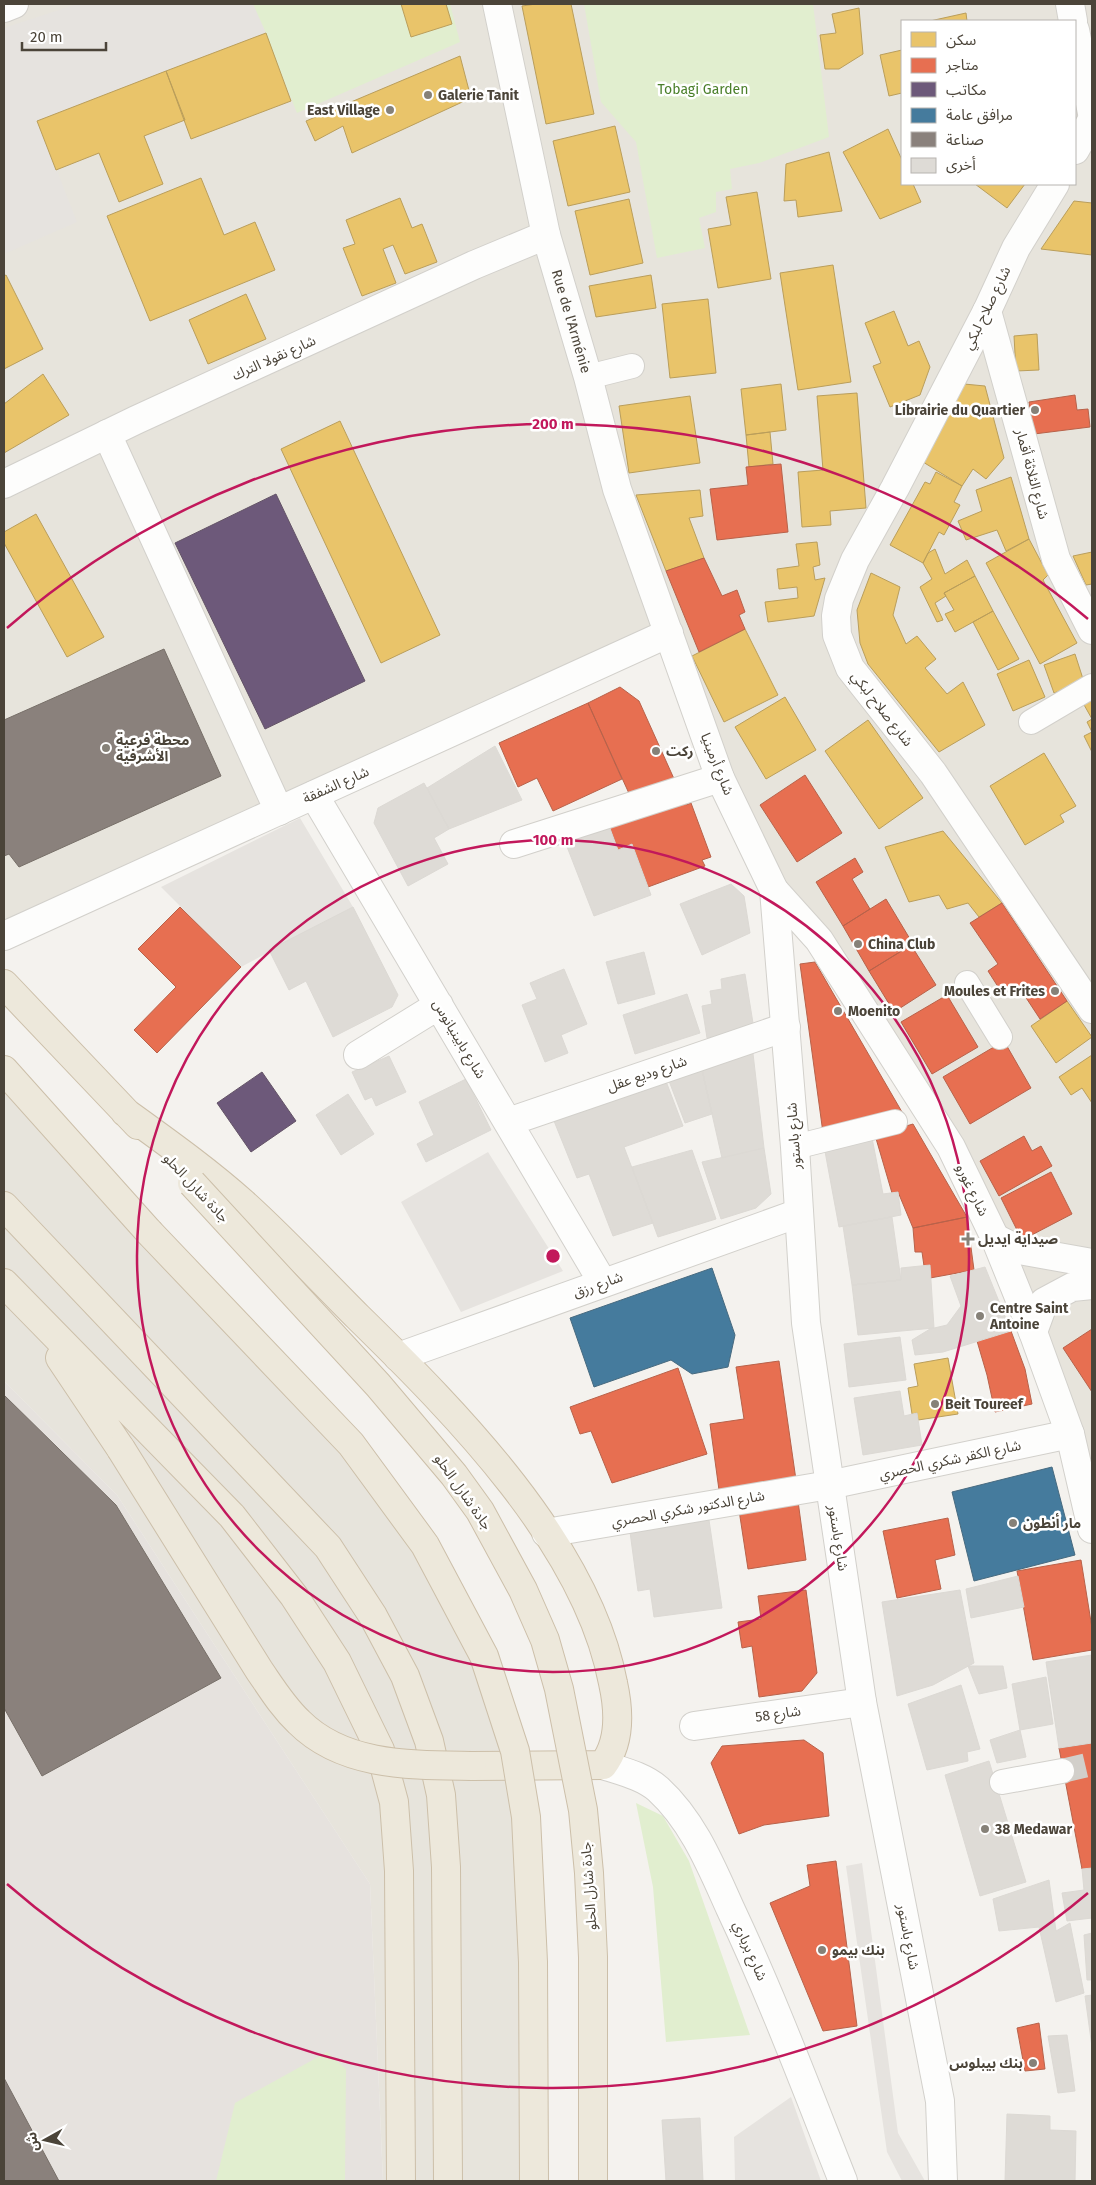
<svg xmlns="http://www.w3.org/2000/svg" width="1096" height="2185" font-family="'Fira Sans','Noto Sans Arabic',sans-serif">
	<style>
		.residential { fill: #e7e4dc; fill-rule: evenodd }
		.industrial { fill: #e6e2de }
		.green { fill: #e1eecf }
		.parking { fill: #e6e3df }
		.homes { fill: #e9c46a; stroke: #ba9e5b }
		.shops { fill: #e76f51; stroke: #b8624a }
		.offices { fill: #6d597a; stroke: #635366 }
		.public { fill: #457b9d; stroke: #476a7f }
		.industry { fill: #8a817c; stroke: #776f68 }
		.building { fill: #dedbd6; stroke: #dcd9d4 }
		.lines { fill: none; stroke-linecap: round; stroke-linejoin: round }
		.pedestrian-tunnel { stroke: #d2cfca; stroke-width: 24; stroke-dasharray: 24 12; stroke-linecap: butt }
		.pedestrian-casing { stroke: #d2d0cb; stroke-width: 26 }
		.minor-casing { stroke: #d2d0cb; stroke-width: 30 }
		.tertiary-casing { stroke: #d2d0cb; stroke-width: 30 }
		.motorway-casing { stroke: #ccbfa9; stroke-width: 30 }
		.pedestrian { stroke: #fdfdfc; stroke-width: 24 }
		.minor { stroke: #fdfdfc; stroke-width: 28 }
		.tertiary { stroke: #fdfdfc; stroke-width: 28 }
		.motorway { stroke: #ede8db; stroke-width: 28 }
		.motorway-bridge-casing { stroke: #ccbfa9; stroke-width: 30; stroke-linecap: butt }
		.motorway-bridge { stroke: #ede8db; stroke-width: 28 }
		.ring { fill: none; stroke: #c2185b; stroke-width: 2.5 }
		.poi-dot { fill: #868178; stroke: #fff; stroke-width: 2 }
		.labels { text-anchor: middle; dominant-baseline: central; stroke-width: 5; stroke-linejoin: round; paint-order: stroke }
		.park-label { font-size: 14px; fill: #4a7f2a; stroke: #fff }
		.poi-label { font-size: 14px; font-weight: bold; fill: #4b4439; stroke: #fff; text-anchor: start }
		.street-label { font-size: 14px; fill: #4b4439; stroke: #fff }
		.centre { fill: #c2185b; stroke: #fff; stroke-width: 2.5 }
		.ring-label { font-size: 15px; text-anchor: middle; font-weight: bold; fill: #c2185b; stroke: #fff; stroke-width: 5; stroke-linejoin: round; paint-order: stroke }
	</style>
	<rect width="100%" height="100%" fill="#f4f2ee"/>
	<path class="residential" d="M4,4H1092V1529L995,1238L774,890L669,634L4,936ZM902,21H1075V184H902Z
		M4,1070L425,1545L515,1751L534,2181H383L370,1884L117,1495L4,1381Z"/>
	<path class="industrial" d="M4,1381L117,1495L370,1884L383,2181H4Z"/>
	<path class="green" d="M253,4H450L460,42L297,113Z
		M584,4H813L829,137L759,163L730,169L732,189L716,192V212L699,218L705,248L657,258L636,142L601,102Z
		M636,1803L663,1816L689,1861L750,2035L666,2042L653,1887Z
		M327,2052L346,2069L345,2181H216L235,2103Z"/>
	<path class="parking" d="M77,4H253L266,33L38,122L77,222L4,254V28Z
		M300,818L353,907L241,967L161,887Z
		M488,1152L563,1271L461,1312L401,1202Z
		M862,1863L898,2133L925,2181H902L887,2152L846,1866Z
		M791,2097L821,2181H735L734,2137Z"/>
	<path class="homes" d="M401,4H446L452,24L411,37Z
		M536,4H571L594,114L546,124L522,6Z
		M859,8L863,54L839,69H825L820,35L836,33L832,14Z
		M966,13L967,21H930Z
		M266,33L291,101L191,139L166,71Z
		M902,50V93L889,96L880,55Z
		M460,56L471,98L352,153L343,126L315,141L306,121Z
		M166,71L185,120L144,136L163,184L119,202L99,153L56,170L37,121Z
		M615,126L630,192L568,206L553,141Z
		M888,129L902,160V184H913L921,202L880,219L843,152Z
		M829,152L842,211L798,217L796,200L784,201L786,164Z
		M201,178L224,235L255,222L275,270L150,321L107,216Z
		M975,184H1025L1007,208Z
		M757,192L771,279L718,288L708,229L731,225L726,197Z
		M400,198L412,228L422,224L437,262L405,274L393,245L383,249L396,283L362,296L343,248L355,244L346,220Z
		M629,199L643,263L590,275L575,211Z
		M1074,201L1092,203V255L1041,249Z
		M833,265L851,382L798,390L780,273Z
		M6,275L43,349L4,369V276Z
		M651,275L656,308L596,317L589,286Z
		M246,294L266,339L208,364L189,320Z
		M708,299L716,373L670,378L662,304Z
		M894,311L908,346L919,341L930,367L920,395L890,407L873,366L881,363L865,323Z
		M1037,334L1039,370L1016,371L1014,336Z
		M43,374L69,415L4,453V404Z
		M781,384L786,430L746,435L741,389Z
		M964,384L985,386L1004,458L986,479L973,469L962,486L923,462Z
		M857,393L866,508L830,511L831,525L802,527L798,472L823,470L817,396Z
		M690,396L700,463L629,473L619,406Z
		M340,421L440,635L381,663L281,449Z
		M770,432L773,464L749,467L746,435Z
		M936,472L962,486L954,502L960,505L944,535L939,532L923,563L890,545L925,482L930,484Z
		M1011,477L1029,539L1006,551L997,530L966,540L958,521L982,511L976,490Z
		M700,490L703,516L689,518L704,558L666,571L636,495Z
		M36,514L104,637L67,657L4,543V532Z
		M1029,539L1048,575L1043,580L1077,643L1040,664L986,563Z
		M817,542L820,565L813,567L815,580L825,578L814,616L768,622L765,602L798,598L797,587L779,589L777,569L799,566L796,544Z
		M935,549L945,574L967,560L975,576L944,593L946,596L935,603L943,620L937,622L920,587L932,579L923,563L928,553Z
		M1092,552V584L1086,585L1073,556Z
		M871,573L900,587L893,615L906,644L917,636L936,659L925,668L947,694L963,682L985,725L939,752L868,664L860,643L857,610Z
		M975,576L993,611L955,632L945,614L954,610L944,593Z
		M993,611L1019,659L998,670L973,622Z
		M745,629L778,695L724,722L692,656Z
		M1075,654L1084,682L1054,693L1044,665Z
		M1029,660L1045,697L1013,711L997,674Z
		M785,697L816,750L766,779L735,727Z
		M1092,698V752L1084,736L1092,732L1087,722L1092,719L1083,703Z
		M868,720L923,798L879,829L825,751Z
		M1044,753L1076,806L1060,815L1064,822L1025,845L990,786Z
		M943,831L1002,903L979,917L968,903L947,909L939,895L909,902L885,847Z
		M1067,1001L1092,1037L1056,1063L1031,1026Z
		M1092,1055V1103L1082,1088L1071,1095L1059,1077Z
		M948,1358L958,1414L918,1420L917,1413L912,1414L908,1388L918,1386L914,1364Z"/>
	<path class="shops" d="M1075,395L1077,410L1088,409L1090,427L1034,434L1029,402Z
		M781,464L788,532L717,540L710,489L748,485L746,467Z
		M704,558L722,596L737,590L745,612L739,615L745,629L699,652L666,571Z
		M620,687L639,701L675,781L632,800L588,703Z
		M588,703L622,779L553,811L537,778L518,787L499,743Z
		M805,775L842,833L797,862L760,805Z
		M682,796L686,805L691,803L711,857L702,860L705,866L648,887L632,844L618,850L608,823Z
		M855,858L863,872L852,879L870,909L843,926L816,882Z
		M886,899L913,944L869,971L843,926Z
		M1002,903L1067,1001L1040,1019L1017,984L1002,993L988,971L998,964L970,923Z
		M180,907L241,967L157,1053L134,1030L176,987L138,949Z
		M911,945L936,985L894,1012L869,971Z
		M815,962L902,1112L823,1133L800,964Z
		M947,995L978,1047L932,1074L901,1022Z
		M1004,1041L1031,1088L970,1124L943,1077Z
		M913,1124L967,1217L913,1228L898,1192L892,1193L875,1135Z
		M1024,1136L1032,1151L1041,1146L1052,1166L999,1196L980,1161Z
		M1051,1172L1072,1214L1022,1240L1001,1198Z
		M967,1217L974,1270L930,1278V1265L924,1266L922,1252H915L913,1228Z
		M1092,1329V1392L1063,1348Z
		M1011,1331L1025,1369L1032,1404L995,1412L987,1375L977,1341Z
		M779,1361L796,1480L719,1490L710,1424L744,1419L736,1367Z
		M678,1368L707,1454L612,1483L591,1431L580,1434L570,1407Z
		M798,1501L806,1560L748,1569L739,1510Z
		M948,1518L955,1555L935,1560L941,1589L897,1598L883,1531Z
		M1081,1560L1092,1628V1650L1033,1660L1017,1571Z
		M806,1590L817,1673L802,1691L759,1697L752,1646L742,1648L738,1622L761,1619L758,1596Z
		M804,1740L823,1753L829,1816L764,1825L739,1834L711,1763L722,1746Z
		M1092,1743V1868L1082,1869L1059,1748Z
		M836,1861L857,2026L823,2031L770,1903L810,1886L807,1865Z
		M1039,2023L1045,2069L1025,2071L1017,2028Z"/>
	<path class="offices" d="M276,494L365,681L265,729L175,543Z
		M262,1072L296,1121L251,1152L217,1103Z"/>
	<path class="public" d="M712,1268L735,1335L728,1367L692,1374L671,1360L594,1387L570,1318Z
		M1052,1467L1075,1555L974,1581L952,1492Z"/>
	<path class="industry" d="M164,649L221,776L19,867L9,854L4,856V720Z
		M4,1395L116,1505L221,1678L42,1776L4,1708Z
		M4,2078L59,2181H4Z"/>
	<path class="building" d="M495,746L522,800L449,829L427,788Z
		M424,783L449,829L434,838L448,864L408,886L374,823L378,808Z
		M608,823L618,850L632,844L651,895L594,916L564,839Z
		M731,884L744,896L750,933L702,955L680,904Z
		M353,907L398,995L392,1007L333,1037L306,981L289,990L269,950Z
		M644,952L655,994L618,1004L606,962Z
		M564,969L587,1024L561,1035L568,1053L545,1062L522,1005L537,999L530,983Z
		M745,974L753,1023L747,1031L707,1038L702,1006L712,1004L710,991L722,989L721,979Z
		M687,994L700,1033L635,1054L623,1015Z
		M752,1045L764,1148L722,1158L700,1061Z
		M389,1056L406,1092L376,1106L372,1097L365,1100L352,1072Z
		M700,1061L712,1114L685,1123L666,1073Z
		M664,1076L683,1126L624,1147L653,1223L613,1236L589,1174L577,1178L552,1116Z
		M466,1079L491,1130L426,1162L417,1144L434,1135L419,1102Z
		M348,1094L374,1134L341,1155L316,1115Z
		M872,1138L883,1194L898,1192L901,1215L839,1227L824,1146Z
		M764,1148L771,1194L756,1208L721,1219L702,1162Z
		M692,1150L716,1219L658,1237L632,1167Z
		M892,1217L901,1280L852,1285L843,1226Z
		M930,1265L934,1328L858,1335L852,1285L901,1280V1268Z
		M985,1267L1011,1331L943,1352L915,1355L912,1340L930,1329L947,1325L961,1306L950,1276Z
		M900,1337L906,1380L849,1387L844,1344Z
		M900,1391L904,1416L917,1413L922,1445L863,1455L854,1398Z
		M709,1520L722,1608L654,1617L650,1589L638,1591L630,1532Z
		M1018,1576L1024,1607L971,1618L966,1589Z
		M960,1590L974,1663L933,1685L897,1696L882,1602Z
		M1092,1655V1743L1059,1748L1046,1662Z
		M968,1666H1003L1007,1688L979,1694Z
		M1046,1677L1053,1724L1020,1730L1012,1684Z
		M961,1685L980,1749L967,1752L968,1761L927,1770L908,1704Z
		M1020,1730L1026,1757L997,1763L990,1740Z
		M989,1761L1026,1882L980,1896L945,1775Z
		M1092,1868V1918L1067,1921L1062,1893L1084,1890L1082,1869Z
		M1049,1880L1056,1931L1070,1923L1084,1993L1056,2002L1039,1927L999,1931L993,1899Z
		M1092,1933V1980H1087L1084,1935Z
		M1092,1995V2047L1085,1996Z
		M1067,2035L1075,2091L1058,2093L1048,2036Z
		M1007,2114L1050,2116V2130L1076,2131L1075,2181H1005Z
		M700,2118L703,2181H666L662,2120Z"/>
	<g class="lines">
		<path class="pedestrian-tunnel" d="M1062,1771L1092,1764"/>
		<g class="pedestrian-casing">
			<path id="pedestrian" d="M588,377L632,366
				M1031,722L1092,686
				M967,983L1000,1037
				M795,1147L895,1122
				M1002,1782L1062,1771"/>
		</g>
		<g class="minor-casing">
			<path id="minor" d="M4,8L14,4
				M987,311L1056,559L1092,630
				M107,434L279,811
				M314,795L603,1283
				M514,844L720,778
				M358,1055L439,1005
				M508,1122L786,1027
				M398,1357L799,1213
				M546,1533L829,1485L1070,1434
				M694,1726L862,1702"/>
		</g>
		<g class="tertiary-casing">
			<g id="tertiary">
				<path id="s1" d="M497,4L546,235L588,377L617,489L720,778L774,890L819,940L951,1147L995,1238L1033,1332L1070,1434L1092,1529"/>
				<path d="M1070,4L1073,21"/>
				<path d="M1075,30L1092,113"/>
				<path d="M1075,150L1092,120"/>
				<path d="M1055,184L1016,248L987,311L895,488L855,560L839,599L836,616L837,635L850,668L933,773L1092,1009"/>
				<path d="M4,484L136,420L474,265L546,235"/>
				<path d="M774,890L795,1147L806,1323L862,1702L940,2101L943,2181"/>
				<path d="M4,936L669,633"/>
				<path d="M995,1238L1019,1250L1092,1263"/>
				<path d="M1033,1332L1044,1302L1072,1287L1092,1285"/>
				<path d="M603,1765C621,1771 643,1776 658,1789C693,1821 711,1866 730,1908C772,1997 807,2090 843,2181"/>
			</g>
		</g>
		<g class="motorway-casing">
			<path id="motorway" d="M4,984L138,1125
				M4,1070L149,1232
				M125,1112C165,1141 206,1170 243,1203C283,1239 320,1279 358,1317C456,1413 587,1545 613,1683C619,1710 621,1742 603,1765L472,1766
				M4,1206L328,1547L373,1616L405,1676L429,1741L441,1795L446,1867L448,2181
				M4,1283L232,1516L294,1596L337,1662L380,1750L394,1802L399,1871L401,2181
				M60,1358L121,1449"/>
		</g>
		<use href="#pedestrian" class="pedestrian"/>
		<use href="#minor" class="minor"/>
		<use href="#tertiary" class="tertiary"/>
		<use href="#motorway" class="motorway"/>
		<g class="motorway-bridge-casing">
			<path id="motorway-bridge" d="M192,1183L378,1385L454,1475L480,1511L523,1590L545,1640L559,1689L583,1810L589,1873L593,1957V2181
				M149,1232L351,1444L425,1545L484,1656L515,1751L526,1817L533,1962L534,2181
				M121,1449L259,1670C272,1689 283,1707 299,1722C344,1767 413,1765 472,1766"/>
		</g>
		<use href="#motorway-bridge" class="motorway-bridge"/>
	</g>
	<g class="ring">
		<circle cx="553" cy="1256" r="416"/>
		<path d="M1088 1893A832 832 0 0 1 7 1884M7 628A832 832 0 0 1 1088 619"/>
	</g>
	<g class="poi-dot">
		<circle cx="428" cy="95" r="5"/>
		<circle cx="390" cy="110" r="5"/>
		<circle cx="1035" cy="410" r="5"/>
		<circle cx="106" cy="748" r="5"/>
		<circle cx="656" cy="751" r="5"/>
		<circle cx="858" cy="944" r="5"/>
		<circle cx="1055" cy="991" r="5"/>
		<circle cx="838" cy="1011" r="5"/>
		<path d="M965.5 1231.5h5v5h5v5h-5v5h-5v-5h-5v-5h5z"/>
		<circle cx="980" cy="1316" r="5"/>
		<circle cx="935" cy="1404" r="5"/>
		<circle cx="1013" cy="1523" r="5"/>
		<circle cx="985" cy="1829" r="5"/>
		<circle cx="822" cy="1950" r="5"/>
		<circle cx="1033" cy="2063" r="5"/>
	</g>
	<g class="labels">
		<g class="park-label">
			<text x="703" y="89">Tobagi Garden</text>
		</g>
		<g class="poi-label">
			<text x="438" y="95">Galerie Tanit</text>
			<text x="380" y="110" text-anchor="end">East Village</text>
			<text x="1025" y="410" text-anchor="end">Librairie du Quartier</text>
			<text x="116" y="740">محطة فرعية<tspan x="116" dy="16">الأشرفية</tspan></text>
			<text x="666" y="751">ركت</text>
			<text x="868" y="944">China Club</text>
			<text x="1045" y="991" text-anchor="end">Moules et Frites</text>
			<text x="848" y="1011">Moenito</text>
			<text x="978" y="1239">صيداية ايديل</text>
			<text x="990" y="1308">Centre Saint<tspan x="990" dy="16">Antoine</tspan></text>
			<text x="945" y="1404">Beit Toureef</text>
			<text x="1023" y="1523">مار أنطون</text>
			<text x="995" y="1829">38 Medawar</text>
			<text x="832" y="1950">بنك بيمو</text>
			<text x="1023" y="2063" text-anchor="end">بنك بيبلوس</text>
		</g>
		<g class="street-label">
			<text transform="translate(987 308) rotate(-64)">شارع صلاح لبكي</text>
			<text stroke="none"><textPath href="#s1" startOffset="326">Rue de l'Arménie</textPath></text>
			<text transform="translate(274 358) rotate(-24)">شارع نقولا الترك</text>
			<text transform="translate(1032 474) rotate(75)">شارع الثلاثة أقمار</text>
			<text transform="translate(882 709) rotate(52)">شارع صلاح لبكي</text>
			<text transform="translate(717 764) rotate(68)">شارع أرمينيا</text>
			<text transform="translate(336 785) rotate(-24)">شارع الشفقة</text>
			<text transform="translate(459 1039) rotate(59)">شارع بابينيانوس</text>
			<text transform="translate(647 1074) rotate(-19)">شارع وديع عقل</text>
			<text transform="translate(794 1136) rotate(-94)">شارع باستور</text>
			<text transform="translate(196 1188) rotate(47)">جادة شارل الحلو</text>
			<text transform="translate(972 1190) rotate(64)">شارع غورو</text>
			<text transform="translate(598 1285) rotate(-20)">شارع رزق</text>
			<text transform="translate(950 1460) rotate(-12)">شارع الکقر شكري الحصري</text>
			<text transform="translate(463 1492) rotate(55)">جادة شارل الحلو</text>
			<text transform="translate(688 1509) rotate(-10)">شارع الدكتور شكري الحصري</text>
			<text transform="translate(838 1538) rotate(81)">شارع باستور</text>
			<text transform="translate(778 1714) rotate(-8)">شارع 58</text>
			<text transform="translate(589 1886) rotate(-94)">جادة شارل الحلو</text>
			<text transform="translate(908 1937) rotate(79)">شارع باستور</text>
			<text transform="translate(750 1951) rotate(66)">شارع برباري</text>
		</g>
	</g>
	<circle cx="553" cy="1256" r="8" class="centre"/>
	<g class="ring-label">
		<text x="553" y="429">200 m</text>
		<text x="553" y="845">100 m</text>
	</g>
	<rect width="1096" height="2185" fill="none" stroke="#4b4439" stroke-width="10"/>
	<rect x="901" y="20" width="175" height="165" fill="#ffffff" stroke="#b7b4b0"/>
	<rect x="911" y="32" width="25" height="15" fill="#e9c46a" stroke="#b7b4b0"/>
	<text x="946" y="45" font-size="15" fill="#4b4439">سكن</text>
	<rect x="911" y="58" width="25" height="15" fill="#e76f51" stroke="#b7b4b0"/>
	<text x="946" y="70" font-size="15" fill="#4b4439">متاجر</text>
	<rect x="911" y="82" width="25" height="15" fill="#6d597a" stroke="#b7b4b0"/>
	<text x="946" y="95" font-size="15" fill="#4b4439">مكاتب</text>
	<rect x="911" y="108" width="25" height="15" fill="#457b9d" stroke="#b7b4b0"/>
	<text x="946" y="120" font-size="15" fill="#4b4439">مرافق عامة</text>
	<rect x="911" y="132" width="25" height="15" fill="#8a817c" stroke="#b7b4b0"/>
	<text x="946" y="145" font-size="15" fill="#4b4439">صناعة</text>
	<rect x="911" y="158" width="25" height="15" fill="#dedbd6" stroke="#b7b4b0"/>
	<text x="946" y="170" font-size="15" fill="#4b4439">أخرى</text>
	<g transform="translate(45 2140) rotate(262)" stroke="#ffffff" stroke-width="4" paint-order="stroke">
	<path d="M0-4L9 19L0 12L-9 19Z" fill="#4b4439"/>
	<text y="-8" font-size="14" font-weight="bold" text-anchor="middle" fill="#4b4439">ش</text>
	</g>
	<path d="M22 42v8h84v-8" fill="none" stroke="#4b4439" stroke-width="2.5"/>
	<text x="30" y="42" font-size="15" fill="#4b4439" stroke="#ffffff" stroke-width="4" paint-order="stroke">20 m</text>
</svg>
